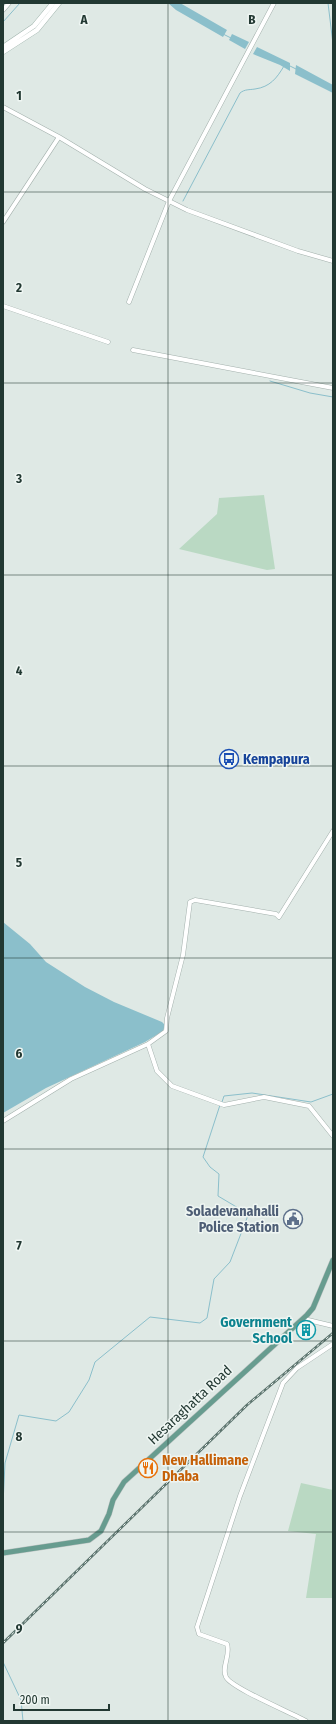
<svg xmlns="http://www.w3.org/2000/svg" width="336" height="1724" font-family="'Fira Sans Condensed',sans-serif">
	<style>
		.green { fill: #bad9c3 }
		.water { fill: #8bbfcb }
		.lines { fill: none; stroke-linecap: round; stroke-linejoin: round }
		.stream { stroke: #8bbfcb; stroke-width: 1 }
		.tertiary-casing { stroke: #a3b0ac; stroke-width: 5 }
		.secondary-casing { stroke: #a0b4ad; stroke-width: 5.5 }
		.primary-casing { stroke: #bdc3c2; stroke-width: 6 }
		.tertiary { stroke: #fff; stroke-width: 4 }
		.secondary { stroke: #fff; stroke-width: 4.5 }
		.primary { stroke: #679c8f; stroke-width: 5 }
		.rail-casing { stroke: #5c746e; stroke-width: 2.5 }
		.rail { stroke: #eff6f3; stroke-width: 1; stroke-dasharray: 3; stroke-linecap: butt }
		.grid { fill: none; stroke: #223832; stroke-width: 1; stroke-opacity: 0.55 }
		.labels { text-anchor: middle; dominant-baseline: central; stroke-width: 3; stroke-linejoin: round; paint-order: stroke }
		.transit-label { font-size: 14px; font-weight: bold; fill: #164399; stroke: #eff6f3; text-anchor: start }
		.service-label { font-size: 14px; font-weight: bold; fill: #4e5e75; stroke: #eff6f3; text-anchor: end }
		.culture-label { font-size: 14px; font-weight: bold; fill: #0d838f; stroke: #eff6f3; text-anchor: end }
		.street-label { font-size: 14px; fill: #223832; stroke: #eff6f3 }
		.food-label { font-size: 14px; font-weight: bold; fill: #c56008; stroke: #eff6f3; text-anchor: start }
		.grid-label { font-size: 13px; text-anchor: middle; font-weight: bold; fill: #223832; stroke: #eff6f3; stroke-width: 3; stroke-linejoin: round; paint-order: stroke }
	</style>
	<rect width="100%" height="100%" fill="#dfe9e5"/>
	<path class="green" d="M264,495L275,569L267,570L179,549L217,514L219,498Z
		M301,1483L333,1490V1598H306L316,1534L288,1531Z"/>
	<path class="water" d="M168,3H180L227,30L223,37L176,10Z
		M232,34L249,42L245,49L229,40Z
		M257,47L290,63V71L280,65L253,54Z
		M296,65L333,85V93L295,74Z
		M3,922L30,944L46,962L85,987L114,1002L162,1022L165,1025L163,1031L145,1042L46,1088L3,1113Z"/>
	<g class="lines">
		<path class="stream" d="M328,3L333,44
			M3,22L20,3
			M223,34L231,38
			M290,66L296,69
			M183,201L240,93C245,89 249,90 255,89C270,87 277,78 284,66
			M270,381L310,393L333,397
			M222,1102L224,1096L252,1093L311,1102L333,1094
			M3,1504L5,1463L19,1415L56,1421L69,1412L89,1380L95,1362L150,1317L200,1323L207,1318L214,1279L230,1262L247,1218L245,1212L218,1196L219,1174L210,1167L203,1157L220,1105
			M3,1662L21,1700L23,1721"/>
		<g class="tertiary-casing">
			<path id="tertiary" d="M3,10L9,3
				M3,107L59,137L145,189L187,210L298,251L333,261
				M3,222L59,137
				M129,302L169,201L274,3
				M3,306L108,342
				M133,350L333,388
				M148,1044L157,1071L172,1086L224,1105L264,1097L309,1106L333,1136
				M3,1121L71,1079L148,1044L166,1031L167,1018L183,955L190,902L195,900L276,914L279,917L333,831
				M304,1319L333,1326
				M306,1721C292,1713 231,1688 226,1677C221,1667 231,1655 227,1644L199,1634L197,1627L240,1496L283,1383L297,1368L333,1344"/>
		</g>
		<g class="secondary-casing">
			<path id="secondary" d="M3,47L34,26L53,3
				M3,52L37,30L59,3"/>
		</g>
		<g class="primary-casing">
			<path id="primary" d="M3,1553L89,1540L101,1531L109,1514L113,1500L124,1482L307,1315L313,1308L333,1260"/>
		</g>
		<use href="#tertiary" class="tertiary"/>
		<use href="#secondary" class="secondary"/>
		<use href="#primary" class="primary"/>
		<g class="rail-casing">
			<path id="rail" d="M3,1643L247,1405L333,1333"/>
		</g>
		<use href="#rail" class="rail"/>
	</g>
	<path class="grid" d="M168,3V1721M3,192H333M3,383H333M3,575H333M3,766H333M3,958H333M3,1149H333M3,1341H333M3,1532H333"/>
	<defs>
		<g id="bus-ring" transform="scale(1)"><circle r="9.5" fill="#eff6f3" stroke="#1a4fb4" stroke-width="1.5"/><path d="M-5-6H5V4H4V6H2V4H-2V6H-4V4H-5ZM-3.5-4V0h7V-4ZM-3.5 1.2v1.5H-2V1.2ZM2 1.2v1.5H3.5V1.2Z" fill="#1a4fb4"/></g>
		<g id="civic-ring" transform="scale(1)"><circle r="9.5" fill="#eff6f3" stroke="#5c6f8a" stroke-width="1.5"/><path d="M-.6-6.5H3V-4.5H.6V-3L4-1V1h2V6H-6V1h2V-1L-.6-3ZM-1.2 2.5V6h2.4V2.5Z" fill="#5c6f8a"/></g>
		<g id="building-ring" transform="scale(1)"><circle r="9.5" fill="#eff6f3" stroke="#0f9aa8" stroke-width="1.5"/><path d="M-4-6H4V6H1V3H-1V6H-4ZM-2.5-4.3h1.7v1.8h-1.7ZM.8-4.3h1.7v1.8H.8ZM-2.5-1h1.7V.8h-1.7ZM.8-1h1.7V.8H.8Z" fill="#0f9aa8"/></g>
		<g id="restaurant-ring" transform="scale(1)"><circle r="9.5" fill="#eff6f3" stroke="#e8710a" stroke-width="1.5"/><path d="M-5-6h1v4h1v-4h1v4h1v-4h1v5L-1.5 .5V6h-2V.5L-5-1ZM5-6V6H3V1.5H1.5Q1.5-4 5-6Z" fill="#e8710a"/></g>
	</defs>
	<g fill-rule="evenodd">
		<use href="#bus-ring" x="229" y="759"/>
		<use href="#civic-ring" x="293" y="1219"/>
		<use href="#building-ring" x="306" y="1330"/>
		<use href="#restaurant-ring" x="148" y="1468"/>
	</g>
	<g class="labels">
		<g class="transit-label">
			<text x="243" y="759">Kempapura</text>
		</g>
		<g class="service-label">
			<text x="279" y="1211">Soladevanahalli<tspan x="279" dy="16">Police Station</tspan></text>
		</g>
		<g class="culture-label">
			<text x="292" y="1322">Government<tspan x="292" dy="16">School</tspan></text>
		</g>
		<g class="street-label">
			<text transform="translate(190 1405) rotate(-43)">Hesaraghatta Road</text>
		</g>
		<g class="food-label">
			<text x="162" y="1460">New Hallimane<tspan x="162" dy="16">Dhaba</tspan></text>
		</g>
	</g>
	<g class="grid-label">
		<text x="84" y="24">A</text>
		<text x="252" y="24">B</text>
		<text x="19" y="100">1</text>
		<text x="19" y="292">2</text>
		<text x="19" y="483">3</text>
		<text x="19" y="675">4</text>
		<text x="19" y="867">5</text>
		<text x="19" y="1058">6</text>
		<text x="19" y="1250">7</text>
		<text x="19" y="1441">8</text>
		<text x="19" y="1633">9</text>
	</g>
	<rect width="336" height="1724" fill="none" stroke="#223832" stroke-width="8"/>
	<path d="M14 1704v6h95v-6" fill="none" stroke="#223832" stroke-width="2"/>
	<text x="20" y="1704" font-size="12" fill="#223832" stroke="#eff6f3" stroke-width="3" paint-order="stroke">200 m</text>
</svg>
